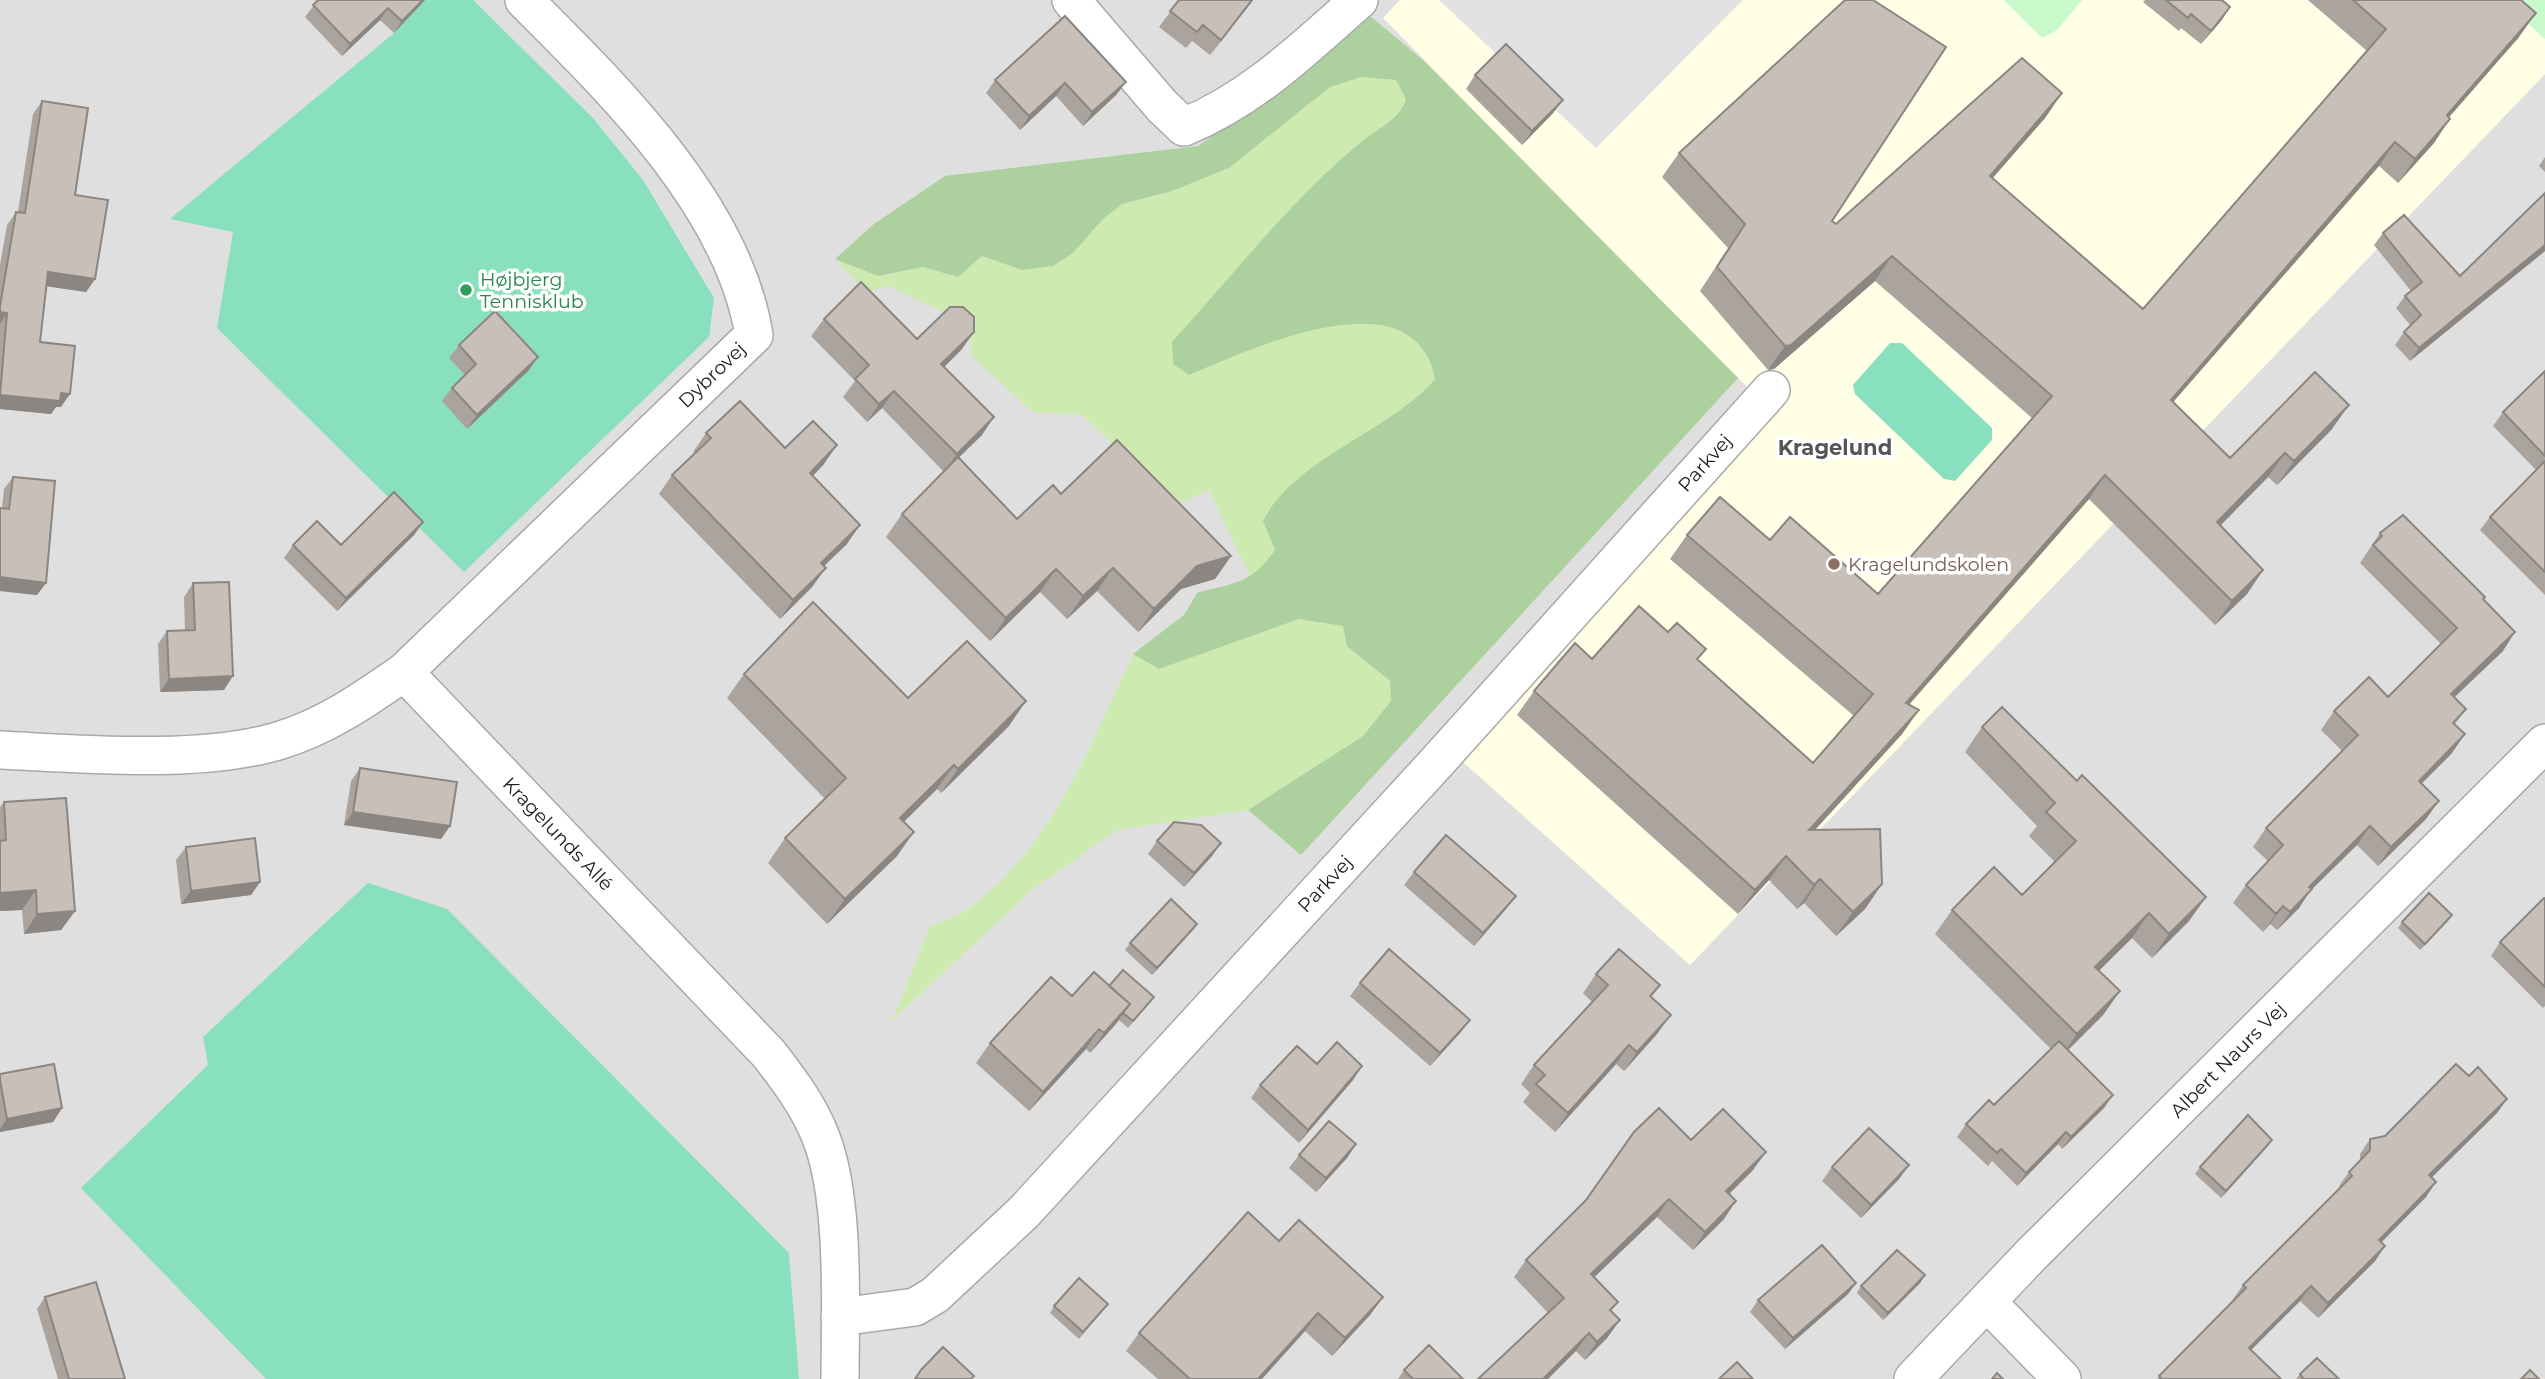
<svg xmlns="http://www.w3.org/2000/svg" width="2545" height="1379" font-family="Montserrat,sans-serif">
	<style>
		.residential { fill: #e0dfdf }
		.education { fill: #ffffe5 }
		.grass { fill: #cdebb0 }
		.forest { fill: #add19e }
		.park { fill: #c8facc }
		.pitch { fill: #88e0be }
		.parking { fill: #e2e2e2 }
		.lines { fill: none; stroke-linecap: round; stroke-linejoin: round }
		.minor-casing { stroke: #a9a9a9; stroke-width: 40 }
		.minor { stroke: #fff; stroke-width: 37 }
		.wall { fill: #aba49e }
		.shaded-wall { fill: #8b8681 }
		.building { fill: #c7bfb8; stroke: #8b8681; stroke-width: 2 }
		.leisure-dot { fill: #2e9e5b; stroke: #fff; stroke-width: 2.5 }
		.education-dot { fill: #8d6e63; stroke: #fff; stroke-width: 2.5 }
		.labels { text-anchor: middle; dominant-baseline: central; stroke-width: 7; stroke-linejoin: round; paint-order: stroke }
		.leisure-label { font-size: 19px; fill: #27864d; stroke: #fff; text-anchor: start }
		.street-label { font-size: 19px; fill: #222; stroke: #fff }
		.education-label { font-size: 19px; fill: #785e54; stroke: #fff; text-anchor: start }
		.neighbourhood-label { font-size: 21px; font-weight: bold; fill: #555; stroke: #fff }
	</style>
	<rect width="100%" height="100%" fill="#f2efe9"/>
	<path class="residential" d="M0,0H2545V1379H0Z"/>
	<path class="education" d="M1400,0H2545V74L1690,965L1435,737L1750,390L1383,18Z"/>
	<path class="grass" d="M1361,77L1396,80L1406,99L1402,113L1360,143L1307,194L1189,375C1250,350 1414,271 1435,379L1425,391L1263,521L1275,550L1259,572L1250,577L1209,490L1178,504L1082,415L1032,412L972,356L969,324L888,286L866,292L835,259L878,276L923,267L958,277L982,256L1022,270L1073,253L1102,220L1122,204L1172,191L1229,168L1330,87Z
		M1299,619L1343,626L1347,646L1390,682L1391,701L1363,736L1248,810L1117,830L1033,889L892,1021L930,926C941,922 954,918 964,912C1051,851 1090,746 1133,654L1159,669Z"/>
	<path class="forest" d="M1370,16L1423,60L1738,378L1301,855L1248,810L1363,736L1391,701L1390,681L1347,646L1343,626L1299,619L1159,669L1133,654L1184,615L1197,593C1236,582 1250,585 1275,550L1263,521C1295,458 1391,431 1435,379C1415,271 1249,350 1189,375L1173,364L1172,342C1233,275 1291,200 1361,142C1378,128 1399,121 1406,99L1396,80L1361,77L1330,87L1229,168L1172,191L1122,204L1102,220L1073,253L1053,266L1022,270L982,256L958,277L923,267L878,276L835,259L874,224L945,176L1198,146L1309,70Z"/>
	<path class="park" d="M2004,0H2082L2057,30L2042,38Z
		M2501,0H2545V39Z"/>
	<path class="pitch" d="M425,0H473L593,118L643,180L714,298L709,337L464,572L217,328L233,232L170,219L394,33Z
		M1890,343H1902L1992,428V440L1955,481L1944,479L1855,394L1853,385Z
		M368,883L447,909L789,1253L799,1379H266L81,1188L208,1065L203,1037Z"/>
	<path class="parking" d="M1439,0H1743L1596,148Z"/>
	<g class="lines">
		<g class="minor-casing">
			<path id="minor" d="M1071,0L1162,106L1184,127C1253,99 1304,48 1359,0
				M404,672L754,335C733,205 613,89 524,0
				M0,750C83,754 199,764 278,741C325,727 364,700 404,672L769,1054C789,1080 808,1105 820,1135C846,1198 840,1310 840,1379
				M1987,1302L2062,1379
				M840,1317L915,1307L935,1295L1024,1212L1437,762L1771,390
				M1913,1379L2031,1255L2545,743"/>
		</g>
		<use href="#minor" class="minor"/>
	</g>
	<path class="wall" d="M318,0H425L394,33L380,20L342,56L305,17Z
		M1179,0H1253L1210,55L1192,41L1186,48L1159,27Z
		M2145,0H2222L2230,7L2221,21L2201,44L2181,28L2179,31L2143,2Z
		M2308,0H2521L2519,37L2449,117L2434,143L2398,183L2379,166L2173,402L2230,458L2332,429L2277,485L2268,477L2220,526L2263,570L2247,594L2215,625L2089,499L1909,705L1919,710L1902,734L1815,830L1882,884L1865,909L1836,936L1804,903L1797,909L1769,880L1738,914L1517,715L1534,691L1592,659L1698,660L1813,763L1854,716L1670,559L1687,535L1770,540L1878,594L2032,418L1875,281L1774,369L1768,370L1700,291L1728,248L1662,177L1679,153L1832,221L1836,224L2062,93L2045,118L1993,178L2143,309L2367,51Z
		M1475,75L1563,100L1553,113L1522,145L1466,89Z
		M995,80L1126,82L1116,95L1083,126L1056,96L1020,130L986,93Z
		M42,101L75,195L95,279L86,292L46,286L40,342L61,407H56L51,414L0,409V265L7,225L16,212H18L33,114Z
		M2545,157V172L2539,166Z
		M2545,193V251L2410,361L2395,345L2404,332L2411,326L2396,308L2405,296L2411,291L2374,245L2383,233L2460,276Z
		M824,319L962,349L944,367L982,435L958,458L1017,519L1061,494L1231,556L1215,579L1181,589L1138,632L1097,591L1067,619L1040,592L990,641L886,537L902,514L944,472L882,408L867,422L843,397L855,381L811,336Z
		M459,345L529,370L467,429L442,401L452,388L465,375L449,358Z
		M2545,371V595L2480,530L2490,517L2536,470L2493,426L2503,412Z
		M706,433L785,448L824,464L813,476L847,544L824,566L812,587L780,619L659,494L672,475L695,453L693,452Z
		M13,477L37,595L0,591V508H2L4,489Z
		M423,522L414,535L337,611L284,558L293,545H341Z
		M2380,533L2484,600L2503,651L2454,697L2466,709L2455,724L2452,753L2421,784L2426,819L2378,866L2357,845L2310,891L2299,908L2277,930L2270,924L2263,932L2233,903L2246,885L2268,861L2253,847L2266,828L2342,751L2321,730L2334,711L2388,697L2441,644L2360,563Z
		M193,583L224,690L160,692L158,644L167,631L185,630L184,597Z
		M744,674L908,698L1009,726L941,793L937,789L904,822L897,856L827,924L768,863L785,838L825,799L727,698Z
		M1982,727L2077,781L2206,897L2189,921L2152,958L2132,938L2099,971L2120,991L2103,1015L2068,1050L2104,1108L2062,1149L2058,1144L2017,1186L1992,1161L1988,1166L1957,1137L1966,1124L1994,1105L2051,1049L1935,934L1952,910L2022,895L2055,862L2029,836L2037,826L1965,752Z
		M360,768L450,826L441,839L344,825L351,781Z
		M4,802L75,911L61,930L24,934L22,910L0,911V807Z
		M1157,841L1221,843L1212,856L1184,887L1148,854Z
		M186,847L260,882L251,895L181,904L176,860Z
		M1414,872L1516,896L1506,909L1474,946L1404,885Z
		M2545,898V1006L2543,1008L2491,956L2500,942Z
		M2452,915L2447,922L2420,950L2398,928L2402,922Z
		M1197,924L1193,930L1152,975L1125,950L1130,943Z
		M1596,974L1660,985L1651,998L1657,1034L1624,1071L1616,1064L1555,1132L1523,1102L1530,1093L1521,1084L1534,1065L1592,1002L1583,993Z
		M1360,983L1460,1033L1430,1066L1350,996Z
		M1109,986L1149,1003L1128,1028L1119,1020L1090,1053L1086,1049L1029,1111L976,1063L990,1043Z
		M1317,1064L1353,1080L1299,1143L1251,1098L1260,1085Z
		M0,1074L62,1108L53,1122L0,1132Z
		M2469,1076L2507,1099L2497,1113L2432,1177L2426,1197L2381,1242L2385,1246L2375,1261L2318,1318L2300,1301L2251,1350L2281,1379H2157L2234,1300L2233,1299L2243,1285L2340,1188L2339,1186L2349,1172L2360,1161V1154L2370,1139L2385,1136Z
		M1691,1140L1753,1170L1729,1194L1724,1219L1693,1250L1657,1217L1594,1277L1618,1302L1611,1311L1620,1320L1607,1338L1585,1360L1576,1351L1548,1313L1514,1277L1526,1260L1586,1200Z
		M2272,1140L2267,1147L2221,1198L2195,1174L2200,1167Z
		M1356,1144L1347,1158L1316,1192L1289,1168L1299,1155Z
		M1909,1165L1899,1179L1861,1218L1822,1181L1832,1167Z
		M1279,1241L1383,1297L1370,1315L1332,1356L1305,1331L1262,1379H1158L1126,1351L1139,1333Z
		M1921,1282L1883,1320L1857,1293L1861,1286Z
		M1856,1283L1848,1294L1785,1349L1750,1312L1758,1300Z
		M45,1297L125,1379H58L37,1309Z
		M1108,1304L1079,1339L1050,1313L1054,1306Z
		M1404,1370L1463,1379H1398Z
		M2300,1374L2339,1379H2296Z"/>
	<path class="shaded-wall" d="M423,0H425L394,33L402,21Z
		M1252,0H1253L1210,55L1221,40Z
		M2230,7L2221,21L2201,44L2211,31Z
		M388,8L380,20L342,56L350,44Z
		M2536,13L2519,37L2430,139L2447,115Z
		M1126,82L1116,95L1083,126L1092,112Z
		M1065,83L1056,96L1020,130L1029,116Z
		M2062,93L2045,118L1973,200L1990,176Z
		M1563,100L1553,113L1522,145L1532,131Z
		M2450,119L2434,143L2398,183L2415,159Z
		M2395,142L2379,166L2154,424L2171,400Z
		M2545,245V251L2410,361L2419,348Z
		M1892,256L1875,281L1774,369L1768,370L1785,346Z
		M48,272L95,279L86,292L38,285Z
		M0,312L7,313L0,324Z
		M974,332L962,349L929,382L941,364Z
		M538,357L529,370L467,429L477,415Z
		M894,391L882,408L867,422L879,404Z
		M61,393L70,394L61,407H56L51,414L0,409V395Z
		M2349,405L2332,429L2277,485L2294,461Z
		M994,417L982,435L944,472L957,454Z
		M837,445L824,464L797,492L810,473Z
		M2285,453L2268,477L2200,546L2217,522Z
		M2105,475L2089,499L1889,727L1906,703Z
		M423,522L414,535L337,611L346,598Z
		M860,525L847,544L807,582L821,563Z
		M1231,556L1215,579L1181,589L1138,632L1154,609L1197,566Z
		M826,568L812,587L780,619L793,600Z
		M1113,568L1097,591L1067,619L1083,596Z
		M1056,569L1040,592L990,641L1006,618Z
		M2263,570L2247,594L2215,625L2232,601Z
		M0,577L46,583L37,595L0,591Z
		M2515,632L2503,651L2438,713L2451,694Z
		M233,676L224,690L160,692L169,679Z
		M1026,701L1009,726L941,793L958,769Z
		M1919,710L1902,734L1793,854L1809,830Z
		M2465,734L2452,753L2406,799L2419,781Z
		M954,765L937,789L883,842L900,818Z
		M2439,801L2426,819L2378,866L2391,847Z
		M353,812L450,826L441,839L344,825Z
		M2370,826L2357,845L2310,891L2299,908L2277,930L2309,887Z
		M914,832L897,856L827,924L845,899Z
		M1221,843L1212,856L1184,887L1194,873Z
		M1786,856L1769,880L1738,914L1755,890Z
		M1820,879L1804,903L1797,909L1814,885Z
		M260,882L251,895L181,904L191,891Z
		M1882,884L1865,909L1836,936L1853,912Z
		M36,890L22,910L0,911V893Z
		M1516,896L1506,909L1474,946L1483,933Z
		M2206,897L2189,921L2152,958L2169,934Z
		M2283,906L2270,924L2263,932L2276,914Z
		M75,911L61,930L24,934L37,914Z
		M2149,913L2132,938L2078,991L2095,967Z
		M2452,915L2447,922L2420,950L2425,944Z
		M1197,924L1193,930L1152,975L1157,968Z
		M2120,991L2103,1015L2060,1058L2077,1034Z
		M1130,1004L1116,1024L1090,1053L1104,1033Z
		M1671,1015L1657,1034L1624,1071L1637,1052Z
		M1470,1020L1460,1033L1430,1066L1440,1053Z
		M1099,1029L1086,1049L1029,1111L1043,1092Z
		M1629,1045L1616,1064L1555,1132L1568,1113Z
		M1362,1066L1353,1080L1299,1143L1308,1130Z
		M2113,1095L2104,1108L2062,1149L2071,1137Z
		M2507,1099L2497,1113L2419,1190L2429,1175Z
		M62,1108L53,1122L0,1132V1129L7,1119Z
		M2066,1132L2058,1144L2017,1186L2026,1173Z
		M2272,1140L2267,1147L2221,1198L2226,1191Z
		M1356,1144L1347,1158L1316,1192L1326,1178Z
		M1766,1152L1753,1170L1714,1209L1726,1191Z
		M1909,1165L1899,1179L1861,1218L1871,1205Z
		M2436,1182L2426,1197L2369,1255L2379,1240Z
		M1669,1199L1657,1217L1579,1292L1591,1274Z
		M1736,1201L1724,1219L1693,1250L1705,1232Z
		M2385,1246L2375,1261L2318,1318L2328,1303Z
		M1925,1275L1921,1282L1883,1320L1888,1313Z
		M1856,1283L1848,1294L1785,1349L1793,1338Z
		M2311,1286L2300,1301L2239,1362L2249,1348Z
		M1383,1297L1370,1315L1332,1356L1345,1338Z
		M1318,1313L1305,1331L1262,1379H1258Z
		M1620,1320L1607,1338L1585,1360L1597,1342Z
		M1589,1333L1576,1351L1548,1379H1543Z"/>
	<path class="building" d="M318,0H423L402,21L388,8L350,44L313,5Z
		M1179,0H1252L1221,40L1203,25L1197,32L1170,11Z
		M1845,0H1873L1946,47L1832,221L1836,224L2022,58L2062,93L1990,176L2143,309L2386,29L2353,0H2521L2536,13L2447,115L2450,119L2415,159L2395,142L2171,400L2230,458L2315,372L2349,405L2294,461L2285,453L2217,522L2263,570L2232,601L2105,475L1906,703L1919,710L1809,830L1880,829L1882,884L1853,912L1820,879L1814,885L1786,856L1755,890L1534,691L1575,643L1592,659L1639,606L1668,632L1677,623L1706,649L1697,659L1813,763L1873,694L1687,535L1720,497L1770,540L1790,517L1878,594L2052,396L1892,256L1791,345L1785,346L1717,267L1745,224L1679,153Z
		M2166,0H2222L2230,7L2211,31L2191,14L2188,18Z
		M1065,16L1126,82L1092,112L1065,83L1029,116L995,80Z
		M1506,44L1563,100L1532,131L1475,75Z
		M42,101L88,108L75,195L108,200L95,279L48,272L40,342L75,346L70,394L61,393L60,401L0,395L7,313L0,312V306L16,212L25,213Z
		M2545,193V245L2419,348L2404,332L2421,315L2405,296L2422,282L2383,233L2404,215L2460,276Z
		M861,282L917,339L950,307H963L974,317V332L941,364L994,417L957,454L894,391L879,404L855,379L869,365L824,319Z
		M495,311L538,357L477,415L452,388L476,364L459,345Z
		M2545,371V456L2503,412Z
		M740,401L785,448L813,421L837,445L810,473L860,525L821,563L826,568L793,600L672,475L711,438L706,433Z
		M1117,440L1231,556L1197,566L1154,609L1113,568L1083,596L1056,569L1006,618L902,514L958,457L1017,519L1053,485L1061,494Z
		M2545,461V572L2490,517Z
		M13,477L55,481L46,583L0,577V508L9,509Z
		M394,492L423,522L346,598L293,545L317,521L341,545Z
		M2403,515L2485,597L2483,599L2515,632L2451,694L2466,709L2453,723L2465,734L2419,781L2439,801L2391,847L2370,826L2309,887L2312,889L2290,912L2283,906L2276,914L2246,885L2283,845L2266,828L2358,735L2334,711L2369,677L2388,697L2457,628L2373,545L2382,536L2380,533Z
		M229,582L233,676L169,679L167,631L195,630L193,583Z
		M813,602L908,698L967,641L1026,701L958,769L954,765L900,818L914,832L845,899L785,838L846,778L744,674Z
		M2002,707L2077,781L2082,775L2206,897L2169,934L2149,913L2095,967L2120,991L2077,1034L1952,910L1994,867L2022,895L2076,841L2046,812L2055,803L1982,727Z
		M360,768L457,782L450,826L353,812Z
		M66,798L75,911L37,914L36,890L0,893V841L6,840L4,802Z
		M1174,822L1201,825L1221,843L1194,873L1157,841Z
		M1446,835L1516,896L1483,933L1414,872Z
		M255,838L260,882L191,891L186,847Z
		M2429,893L2452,915L2425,944L2402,922Z
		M2544,898H2545V987L2500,942Z
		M1171,899L1197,924L1157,968L1130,943Z
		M1389,949L1470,1020L1440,1053L1360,983Z
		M1619,949L1660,985L1650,996L1671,1015L1637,1052L1629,1045L1568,1113L1536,1084L1545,1075L1534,1065L1608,985L1596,974Z
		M1123,970L1154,997L1133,1021L1123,1013L1130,1004L1109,986Z
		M1094,972L1130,1004L1104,1033L1099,1029L1043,1092L990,1043L1051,977L1072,996Z
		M2059,1041L2113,1095L2071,1137L2066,1132L2026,1173L2001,1149L1997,1153L1966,1124L1989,1100L1994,1105Z
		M1337,1042L1362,1066L1308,1130L1260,1085L1297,1046L1317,1064Z
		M54,1064L62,1108L7,1119L0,1080V1074Z
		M2456,1064L2469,1076L2478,1067L2507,1099L2429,1175L2436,1182L2379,1240L2385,1246L2328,1303L2311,1286L2249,1348L2281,1379H2162L2159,1376L2246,1288L2243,1285L2352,1176L2349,1172L2370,1150V1139L2385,1136Z
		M1659,1108L1691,1140L1723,1109L1766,1152L1726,1191L1736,1201L1705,1232L1669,1199L1591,1274L1618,1302L1610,1310L1620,1320L1597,1342L1589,1333L1543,1379H1478L1564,1298L1526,1260L1586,1200L1634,1132Z
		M2248,1115L2272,1140L2226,1191L2200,1167Z
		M1329,1121L1356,1144L1326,1178L1299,1155Z
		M1869,1128L1909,1165L1871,1205L1832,1167Z
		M1248,1212L1279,1241L1299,1220L1383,1297L1345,1338L1318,1313L1258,1379H1190L1139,1333Z
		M1822,1245L1856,1283L1793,1338L1758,1300Z
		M1897,1250L1925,1275L1888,1313L1861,1286Z
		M1079,1278L1108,1304L1083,1332L1054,1306Z
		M96,1282L125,1379H69L45,1297Z
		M1429,1345L1463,1379H1413L1404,1370Z
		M943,1347L974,1376L971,1379H915L921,1370Z
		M2317,1358L2339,1379H2304L2300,1374Z
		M1737,1362L1753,1379H1719Z
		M2530,1370L2539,1379H2521Z
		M1997,1373L2003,1379H1992Z"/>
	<circle class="leisure-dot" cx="466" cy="290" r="7"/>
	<circle class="education-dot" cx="1834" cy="564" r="7"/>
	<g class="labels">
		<g class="leisure-label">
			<text x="480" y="279">Højbjerg<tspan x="480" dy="22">Tennisklub</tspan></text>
		</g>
		<g class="street-label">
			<text transform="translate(712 375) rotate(-44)">Dybrovej</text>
			<text transform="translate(1705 463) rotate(-48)">Parkvej</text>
			<text transform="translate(558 834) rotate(46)">Kragelunds Allé</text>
			<text transform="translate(1325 884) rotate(-47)">Parkvej</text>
			<text transform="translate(2228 1060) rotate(-45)">Albert Naurs Vej</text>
		</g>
		<g class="education-label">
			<text x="1848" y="564">Kragelundskolen</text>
		</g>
		<g class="neighbourhood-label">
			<text x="1835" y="447">Kragelund</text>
		</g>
	</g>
</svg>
